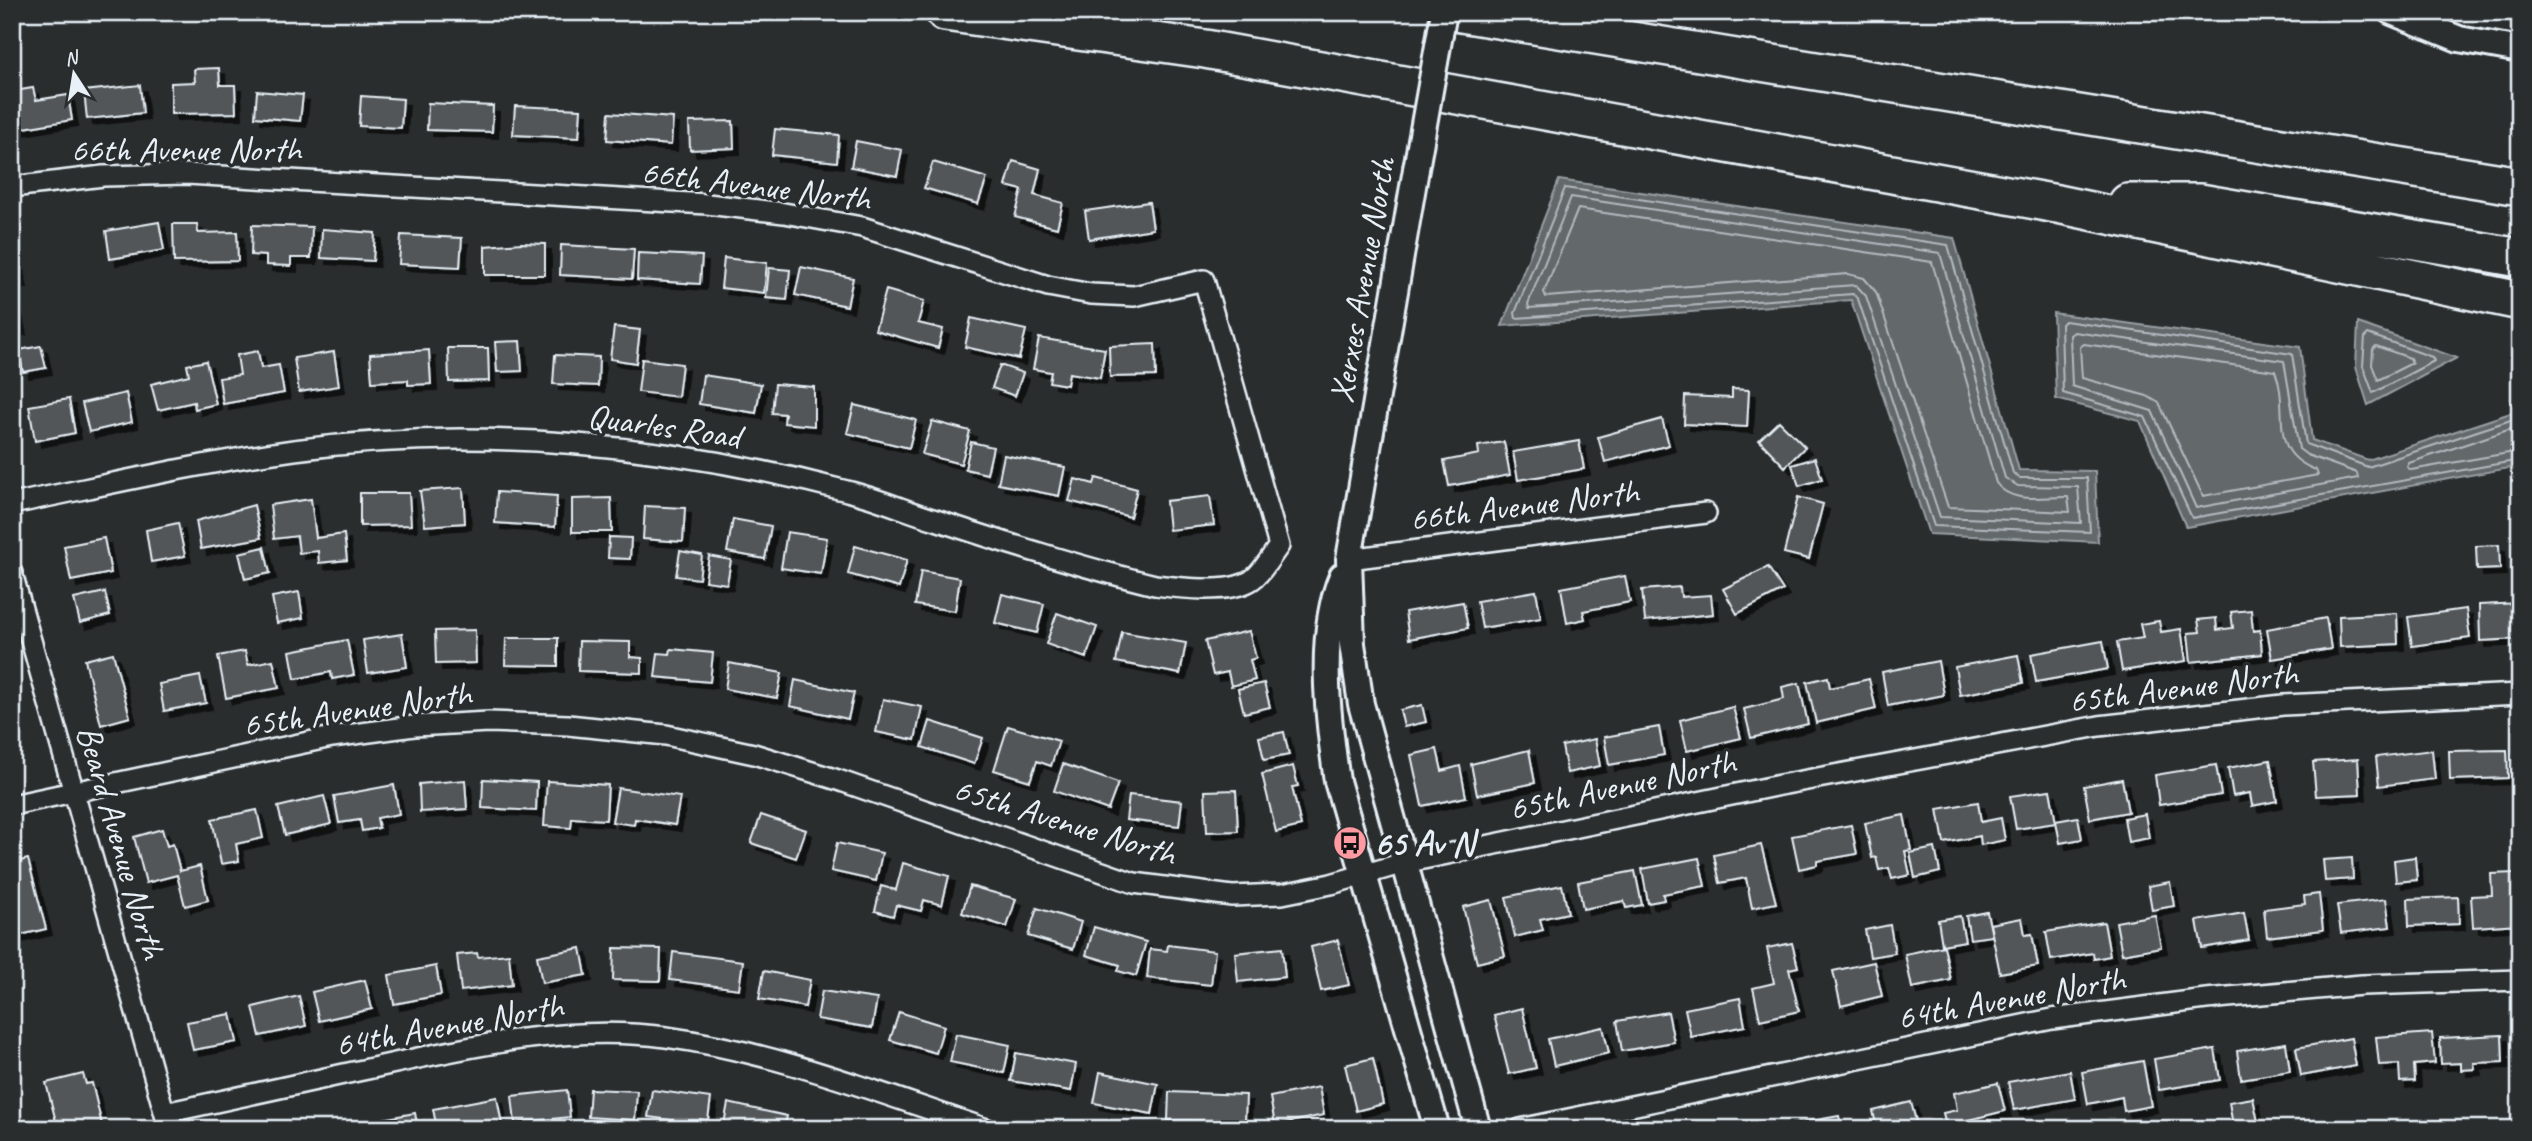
<svg xmlns="http://www.w3.org/2000/svg" width="2532" height="1141" font-family="Caveat,sans-serif">
	<style>
		.built { fill: #363a3b }
		.water { fill: #63686b; stroke: #989fa3; stroke-width: 2 }
		.lines { fill: none; stroke-linecap: round; stroke-linejoin: round }
		.shore { stroke: #b3bac0; stroke-width: 2 }
		.building { fill: #535759; stroke: #e8f1f8; stroke-width: 2; filter: url(#shadow) }
		.minor-casing { stroke: #e8f1f8; stroke-width: 24 }
		.tertiary-casing { stroke: #e8f1f8; stroke-width: 30 }
		.motorway-casing { stroke: #e8f1f8; stroke-width: 42 }
		.minor { stroke: #2a2d2e; stroke-width: 19 }
		.tertiary { stroke: #2a2d2e; stroke-width: 24 }
		.motorway { stroke: #2a2d2e; stroke-width: 37 }
		.tertiary-bridge-casing { stroke: #e8f1f8; stroke-width: 30; stroke-linecap: butt }
		.tertiary-bridge { stroke: #2a2d2e; stroke-width: 24 }
		.labels { text-anchor: middle; dominant-baseline: central; stroke-width: 7; stroke-linejoin: round; paint-order: stroke }
		.street-label { font-size: 35px; fill: #e8f1f8; stroke: #2a2d2e }
		.poi-label { font-size: 35px; font-weight: bold; fill: #e8f1f8; stroke: #2a2d2e; text-anchor: start }
	</style>
	<defs>
		<filter id="shadow"><feDropShadow dx="6" dy="6" stdDeviation="0" flood-color="#0009"/></filter>
	</defs>
	<rect width="100%" height="100%" fill="#2a2d2e"/>
	<filter id="ink" filterUnits="userSpaceOnUse"><feTurbulence type="fractalNoise" baseFrequency=".0143" numOctaves="2"/><feDisplacementMap in="SourceGraphic" scale="14" xChannelSelector="R" yChannelSelector="G"/><feConvolveMatrix kernelMatrix="1 2 1 2 8 2 1 2 1" color-interpolation-filters="sRGB"/></filter>
	<g filter="url(#ink)">
		<path class="built" d="M2012,12H2091L2089,24Z"/>
		<path class="water" d="M1559,180L1954,238L2019,470L2095,471L2098,542L1929,534L1851,300L1502,326Z
			M2053,313L2300,347L2312,440L2368,460L2520,410V466L2186,527L2140,421L2056,399Z
			M2358,323L2457,358L2368,405L2356,367Z"/>
		<g class="lines">
			<path class="shore" d="M1565,188L1948,245L2013,473L2020,478H2087L2090,532L1934,526L1858,299L1853,294L1516,318L1515,313Z
				M1571,197L1940,253L2005,478L2018,486L2078,487L2081,523L1940,517L1866,296L1856,285L1529,308L1528,304Z
				M1578,209L1932,262L1996,483C2012,505 2044,496 2068,497L2070,512L1948,507L1876,292L1864,278L1848,274L1546,297L1544,292Z
				M2074,332L2284,361L2299,449L2307,455L2357,473L2358,478L2196,508L2152,411L2072,386L2070,335Z
				M2368,334L2432,357L2434,361L2373,393L2363,366L2365,337Z
				M2084,344L2275,371C2291,411 2265,451 2316,470L2318,475L2203,496L2159,403L2147,396L2082,378L2080,347Z
				M2376,346L2410,358L2412,363L2378,380L2372,365L2373,349Z
				M2520,417L2368,467L2306,444L2292,354L2065,321L2061,324L2063,393L2145,417L2192,518L2520,460
				M2520,426L2409,463L2407,467L2411,470L2520,451"/>
		</g>
		<path class="building" d="M219,68L220,85H235L236,113L171,114V83L195,82L194,69Z
			M140,85L143,113L87,119L84,91Z
			M33,88L36,100L68,95L72,120L12,130L14,91Z
			M257,91L303,95L300,121L255,117Z
			M361,96L403,99L401,128L359,126Z
			M428,103L493,106L492,132L427,130Z
			M515,106L581,109L579,138L513,135Z
			M609,113L673,118L671,145L607,140Z
			M733,121L734,148L690,150L689,122Z
			M775,129L839,135L837,162L772,155Z
			M856,141L902,150L897,176L851,167Z
			M1013,161L1040,169L1034,195L1063,203L1057,228L1015,217L1022,190L1006,186Z
			M933,162L987,178L978,204L924,188Z
			M1149,202L1153,229L1089,239L1085,211Z
			M159,222L164,250L110,259L106,231Z
			M173,224H197L198,233L237,232L238,261L174,262Z
			M252,225L312,227L311,258H291V266L266,265V256L251,255Z
			M322,229L375,233L373,261L321,258Z
			M401,235L462,238L460,267L399,264Z
			M12,238L21,282L12,283Z
			M522,243L545,244V275H485V246Z
			M561,245L634,249L632,279L560,275Z
			M638,253L702,256L700,284L637,280Z
			M724,258L767,263L764,293L721,288Z
			M801,267L853,278L847,306L795,295Z
			M769,268L790,270L787,300L766,298Z
			M886,290L924,301L918,323L943,329L938,348L875,330Z
			M15,305L20,329L12,330V306Z
			M971,318L1026,330L1019,359L965,347Z
			M614,327L640,330L636,363L610,359Z
			M1039,338L1105,349L1100,378L1069,373L1067,385L1049,382L1051,372L1033,369Z
			M520,341L522,371L497,372L495,342Z
			M1155,344L1156,376L1110,377L1109,346Z
			M41,346L46,368L23,372L19,350Z
			M448,348H488L489,381L449,382Z
			M429,350L431,384L408,385V380L372,382L370,354Z
			M258,351L261,368L279,365L284,393L223,404L219,378L240,375L237,355Z
			M334,352L339,386L299,392L294,358Z
			M555,355L599,357L598,386L553,384Z
			M642,359L682,364L678,397L638,392Z
			M206,361L216,404L195,409L194,402L158,410L151,384L189,375L187,365Z
			M1000,365L1023,373L1015,396L992,388Z
			M703,375L761,384L756,413L699,404Z
			M775,384L814,387V426L784,423L785,414L772,413Z
			M1732,389L1749,390L1747,427L1684,424L1685,396L1732,398Z
			M126,393L132,422L89,432L82,403Z
			M69,399L75,433L35,441L29,406Z
			M854,405L916,420L909,448L847,433Z
			M1662,419L1669,445L1605,462L1598,437Z
			M932,421L970,431L961,464L922,454Z
			M1779,421L1805,447L1785,467L1759,440Z
			M1579,441L1584,469L1518,480L1513,452Z
			M971,442L993,447L987,474L965,469Z
			M1504,442L1510,475L1449,486L1444,461L1479,454L1478,446Z
			M1004,455L1065,467L1059,496L998,484Z
			M1815,458L1822,479L1799,486L1792,465Z
			M1096,478L1137,489L1130,517L1069,501L1075,479L1094,484Z
			M463,488L465,523L425,526L420,491Z
			M497,492L557,496L555,527L495,523Z
			M360,493H409L411,525L360,526Z
			M1210,496L1214,525L1169,530L1166,501Z
			M1798,497L1823,504L1809,559L1784,553Z
			M611,498L612,532H572V499Z
			M311,499L316,538L344,534L347,560L319,563L318,551L299,553L297,536L274,539L270,505Z
			M254,505L261,538L201,549L196,521Z
			M645,506L685,508L683,542L643,539Z
			M733,519L771,526L765,559L727,552Z
			M178,523L185,556L151,562L146,530Z
			M787,532L827,538L821,574L781,568Z
			M609,537L631,538L630,559L608,558Z
			M104,538L111,573L71,581L64,546Z
			M2499,545L2500,569L2477,570L2476,546Z
			M855,546L907,560L899,588L848,574Z
			M264,547L270,573L245,579L239,553Z
			M680,551L702,555L699,579L676,576Z
			M709,556L731,560L727,584L705,581Z
			M1768,567L1783,590L1737,614L1723,589Z
			M921,571L960,578L955,611L915,605Z
			M1625,576L1630,602L1583,611L1585,619L1567,623L1561,588Z
			M1680,587L1681,597L1711,595L1713,614L1645,621L1642,590Z
			M1536,591L1541,618L1482,628L1477,601Z
			M105,592L110,615L80,623L74,599Z
			M299,592L303,618L277,623L272,597Z
			M1002,594L1044,604L1037,633L995,623Z
			M1463,602L1468,628L1409,639L1405,612Z
			M2520,603V639L2480,641L2479,605Z
			M2466,609L2470,638L2412,646L2408,617Z
			M2251,610L2253,631L2260,630L2262,654L2191,662L2188,633L2200,632L2198,620L2216,618L2217,630L2233,628L2231,612Z
			M1057,613L1097,627L1086,658L1046,644Z
			M2397,613L2398,644L2340,647L2339,616Z
			M2326,618L2331,649L2272,659L2267,629Z
			M2159,621L2161,632L2181,629L2186,661L2122,671L2117,642L2143,638L2140,624Z
			M475,630L476,663L436,664L435,631Z
			M1249,631L1256,658L1250,660L1255,680L1231,686L1228,672L1213,675L1205,641Z
			M1122,632L1186,643L1180,674L1116,662Z
			M402,634L407,667L368,673L363,640Z
			M506,638H558V666L505,665Z
			M347,640L354,675L332,679L331,672L295,679L290,651Z
			M579,641L630,642V657L642,658V673L578,671Z
			M2103,641L2108,669L2036,682L2031,654Z
			M671,649L713,653L710,682L655,677L658,653L670,654Z
			M245,651L248,665L273,660L279,688L226,698L218,656Z
			M113,653L130,717L101,725L85,660Z
			M2018,655L2023,683L1960,695L1955,667Z
			M1938,661L1944,695L1888,706L1882,672Z
			M729,663L782,673L777,698L725,689Z
			M200,676L206,703L164,711L159,684Z
			M1828,677L1830,688L1869,679L1876,709L1816,723L1807,682Z
			M795,680L854,693L848,719L790,706Z
			M1264,683L1270,707L1244,713L1238,689Z
			M1799,683L1808,724L1751,738L1744,709L1784,699L1782,687Z
			M883,699L922,707L915,740L876,732Z
			M1422,705L1426,722L1404,727L1400,710Z
			M1733,707L1741,738L1687,751L1680,720Z
			M930,721L983,738L974,764L922,747Z
			M1008,726L1059,741L1051,766L1037,761L1030,781L994,770Z
			M1659,727L1664,755L1609,765L1604,737Z
			M1284,732L1289,755L1264,760L1259,737Z
			M1595,739L1600,766L1567,773L1562,746Z
			M1437,749L1442,771L1460,766L1466,797L1422,806L1411,755Z
			M1529,750L1535,783L1477,795L1471,764Z
			M2432,750L2435,779L2379,786L2376,757Z
			M2507,750L2508,778L2450,780L2449,751Z
			M2515,751H2520V779L2517,780Z
			M2358,759L2360,794L2316,796L2313,762Z
			M2270,760L2277,801L2252,806L2250,793L2233,796L2228,768Z
			M1063,764L1118,783L1108,810L1054,791Z
			M2216,765L2221,795L2159,805L2155,775Z
			M1293,766L1298,786L1292,787L1301,826L1276,832L1262,774Z
			M483,779L537,782L536,811L482,808Z
			M2122,779L2128,812L2090,819L2084,786Z
			M465,780L467,809L420,812L419,784Z
			M547,781L608,785L606,820L572,818L571,828L544,826Z
			M394,785L399,814L377,818L379,828L362,831L360,820L339,823L334,796Z
			M618,788L680,797L675,825L635,819L634,825L612,822Z
			M1236,790L1238,831L1207,832L1205,791Z
			M2050,790L2056,823L2016,829L2010,796Z
			M1129,795L1182,801L1179,826L1126,820Z
			M324,796L331,824L285,835L278,807Z
			M1978,802L1981,822L2001,818L2005,840L1981,845L1980,836L1944,843L1938,809Z
			M257,810L263,838L236,844L239,861L221,864L212,819Z
			M2145,814L2149,838L2128,842L2124,818Z
			M761,815L806,830L796,858L751,843Z
			M1904,815L1911,850L1905,851L1910,875L1892,879L1889,868L1879,870L1876,857L1872,858L1865,823Z
			M2078,817L2082,839L2060,843L2056,821Z
			M1851,825L1857,854L1817,861V865L1799,869L1792,836Z
			M162,829L167,846L173,844L180,871L200,866L208,900L185,906L177,875L146,883L134,837Z
			M837,843L882,853L876,881L831,871Z
			M1761,845L1776,903L1752,908L1746,878L1720,883L1714,855Z
			M1935,848L1940,872L1915,878L1910,853Z
			M2415,857L2417,880L2396,882L2394,860Z
			M1699,858L1705,886L1663,894L1664,900L1648,903L1642,869Z
			M2352,858L2353,879L2325,881L2323,860Z
			M28,859L46,929L12,937V863Z
			M903,863L949,876L942,905L924,900L921,911L896,905L893,916L875,911L881,886L896,890Z
			M1635,871L1642,905L1626,908L1624,901L1583,909L1578,882Z
			M2515,873V884H2520V924L2473,927L2471,896L2492,895L2491,874Z
			M2170,882L2174,906L2152,910L2148,886Z
			M1562,885L1568,913L1540,919L1543,930L1515,937L1506,897Z
			M970,886L1016,899L1007,927L962,913Z
			M2319,894L2323,930L2267,937L2264,909L2305,904L2304,896Z
			M2458,897L2459,924L2409,926L2408,899Z
			M2386,899L2390,927L2341,933L2337,905Z
			M1491,900L1505,956L1477,963L1463,907Z
			M1037,908L1081,922L1073,949L1028,936Z
			M1987,912L1992,936L1970,939L1966,916Z
			M2244,913L2249,940L2202,948L2197,921Z
			M2155,915L2161,947L2122,954L2116,922Z
			M1960,916L1965,941L1942,945L1938,920Z
			M2022,918L2025,935L2032,934L2038,966L2000,973L1990,924Z
			M2104,922L2110,956L2094,959L2093,953L2051,960L2046,932Z
			M1890,925L1895,953L1870,957L1865,930Z
			M1094,927L1146,942L1136,976L1118,971L1120,965L1086,955Z
			M1338,940L1349,985L1321,991L1311,947Z
			M1792,943L1798,967L1789,969L1799,1011L1760,1020L1753,988L1774,983L1767,948Z
			M1168,945L1215,951L1211,985L1147,978L1150,949L1167,951Z
			M1944,946L1951,980L1912,988L1905,954Z
			M581,948L586,975L542,983L537,956Z
			M614,948L661,949L660,981L613,980Z
			M1282,948L1285,977L1238,982L1235,953Z
			M673,952L743,961L739,989L670,980Z
			M477,953L478,957L509,954L512,985L461,991L457,955Z
			M1874,962L1882,996L1841,1006L1833,971Z
			M436,966L441,995L394,1004L389,975Z
			M764,971L810,980L805,1007L759,999Z
			M365,980L372,1009L319,1021L312,992Z
			M822,991L877,999L872,1028L817,1019Z
			M299,996L306,1026L260,1036L253,1007Z
			M1740,998L1745,1026L1691,1037L1685,1009Z
			M1522,1008L1536,1068L1509,1074L1494,1015Z
			M899,1012L944,1026L936,1053L890,1040Z
			M1668,1012L1674,1042L1622,1051L1617,1021Z
			M231,1014L237,1042L193,1050L187,1022Z
			M1603,1027L1609,1053L1554,1066L1548,1039Z
			M2432,1033L2435,1063L2414,1065L2415,1081L2400,1082L2399,1064L2379,1065L2376,1037Z
			M956,1034L1010,1045L1004,1073L950,1062Z
			M2502,1035L2503,1062L2474,1063L2475,1069L2461,1070V1063L2441,1064L2440,1038Z
			M2351,1038L2356,1066L2301,1076L2296,1048Z
			M2286,1043L2290,1071L2241,1079L2237,1051Z
			M2215,1049L2220,1080L2159,1090L2154,1059Z
			M1016,1053L1076,1064L1071,1091L1011,1081Z
			M1373,1058L1383,1104L1356,1111L1345,1065Z
			M2143,1061L2151,1106L2124,1111L2122,1097L2088,1104L2082,1072Z
			M2070,1071L2075,1099L2014,1110L2008,1082Z
			M1100,1072L1158,1084L1152,1114L1094,1103Z
			M83,1074L86,1084L92,1083L103,1129H58L46,1083Z
			M1998,1083L2005,1111L1968,1120L1970,1129H1947L1943,1113L1957,1110L1954,1093Z
			M1319,1087L1324,1115L1275,1125L1270,1097Z
			M590,1089L637,1091L635,1120L588,1117Z
			M567,1090L570,1117L515,1123L512,1096Z
			M652,1090L711,1098L708,1120L700,1119L699,1129H679L680,1121L648,1117Z
			M1169,1092L1246,1095L1245,1121L1168,1120Z
			M497,1097L502,1125L481,1129H437L433,1109Z
			M2253,1098L2258,1122L2233,1126L2229,1102Z
			M1911,1102L1918,1129H1877L1873,1111Z
			M728,1103L787,1116L784,1129H723Z
			M415,1113L418,1129H373L371,1121Z
			M1839,1116L1842,1129H1791L1790,1125Z
			M798,1121L818,1129H795Z"/>
		<g class="lines">
			<g class="minor-casing">
				<path id="minor" d="M12,187L103,176L187,174L707,204L784,213L862,227L1048,286L1091,294L1134,296L1204,280L1279,546C1271,556 1261,575 1250,581C1227,594 1180,588 1155,585C1081,567 1008,544 936,520C906,511 877,498 847,491C668,444 478,425 294,450C200,463 106,485 12,504
					M1349,559L1706,513
					M12,573L169,1129
					M12,805L332,737L414,726L489,722L568,725L666,735L754,754L838,780L1134,883L1232,896L1282,894L1331,884L1404,863L1780,785L2099,726L2283,705L2520,694
					M165,1113C235,1098 306,1082 377,1067C471,1046 569,1024 666,1037C776,1052 882,1094 987,1129
					M1520,1129L2052,1019L2206,999L2362,985L2520,980"/>
			</g>
			<g class="tertiary-casing">
				<path id="tertiary" d="M2392,12L2459,39L2520,50
					M1416,169L1349,559L1352,644L1361,704L1478,1129
					M1342,576C1317,634 1328,720 1337,781L1437,1129"/>
			</g>
			<g class="motorway-casing">
				<path id="motorway" d="M945,12L1205,49L2057,204L2520,301
					M1455,12L2520,186
					M2128,203H2200L2520,258"/>
			</g>
			<use href="#minor" class="minor"/>
			<use href="#tertiary" class="tertiary"/>
			<use href="#motorway" class="motorway"/>
			<g class="tertiary-bridge-casing">
				<path id="tertiary-bridge" d="M1416,169L1444,12"/>
			</g>
			<use href="#tertiary-bridge" class="tertiary-bridge"/>
		</g>
	</g>
	<defs>
		<g id="bus-disc" transform="scale(1.75)"><circle r="9.5" fill="#ff9aa2" stroke="#2a2d2e"/><path d="M-5-6H5V4H4V6H2V4H-2V6H-4V4H-5ZM-3.5-4V0h7V-4ZM-3.5 1.2v1.5H-2V1.2ZM2 1.2v1.5H3.5V1.2Z" fill="#111"/></g>
	</defs>
	<g fill-rule="evenodd">
		<use href="#bus-disc" x="1350" y="843"/>
	</g>
	<g class="labels">
		<g class="street-label">
			<text x="186" y="149">66th Avenue North</text>
			<text transform="translate(756 185) rotate(7)">66th Avenue North</text>
			<text transform="translate(1362 280) rotate(-80)">Xerxes Avenue North</text>
			<text transform="translate(664 426) rotate(8)">Quarles Road</text>
			<text transform="translate(1524 505) rotate(-7)">66th Avenue North</text>
			<text transform="translate(2183 687) rotate(-7)">65th Avenue North</text>
			<text transform="translate(357 709) rotate(-8)">65th Avenue North</text>
			<text transform="translate(1622 785) rotate(-12)">65th Avenue North</text>
			<text transform="translate(1065 821) rotate(17)">65th Avenue North</text>
			<text transform="translate(121 842) rotate(74)">Beard Avenue North</text>
			<text transform="translate(2011 998) rotate(-10)">64th Avenue North</text>
			<text transform="translate(449 1025) rotate(-10)">64th Avenue North</text>
		</g>
		<g class="poi-label">
			<text x="1374" y="843">65 Av N</text>
		</g>
	</g>
	<rect width="2532" height="1141" fill="none" stroke="#2a2d2e" stroke-width="42"/>
	<rect x="21" y="21" width="2490" height="1099" fill="none" stroke="#e8f1f8" stroke-width="2.5" filter="url(#ink)"/>
	<g transform="translate(74 74) rotate(348)" stroke="#2a2d2e" stroke-width="5" paint-order="stroke">
	<path d="M0-5L12 26L0 18L-12 26Z" fill="#e8f1f8"/>
	<text y="-10" font-size="19" font-weight="bold" text-anchor="middle" fill="#e8f1f8">N</text>
	</g>
</svg>
